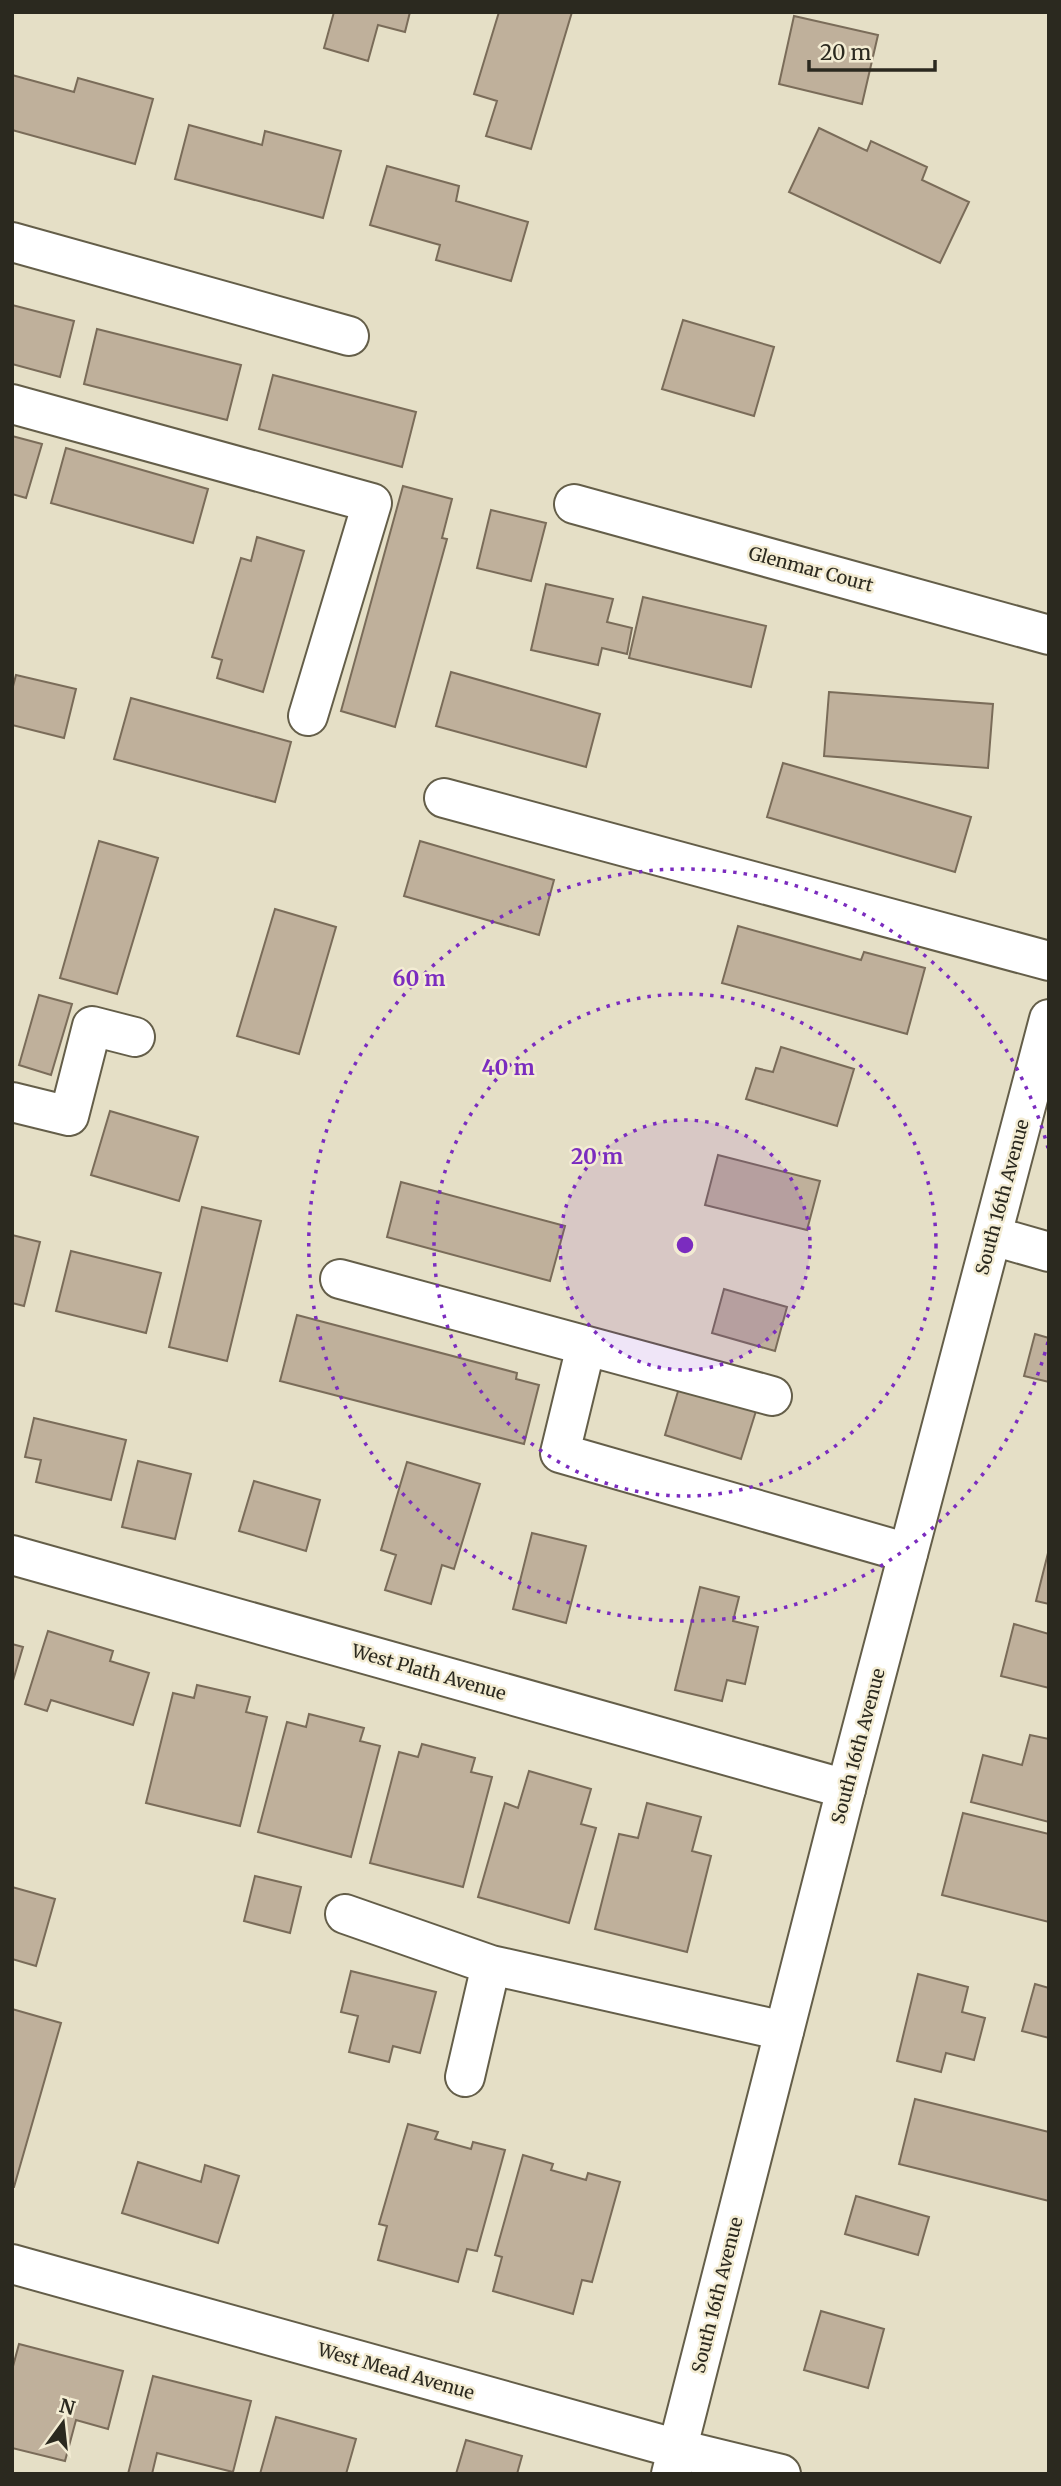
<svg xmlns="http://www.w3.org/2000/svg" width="1061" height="2486" font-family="Merriweather,serif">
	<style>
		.building { fill: #bfb09b; stroke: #7a6c59; stroke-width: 2 }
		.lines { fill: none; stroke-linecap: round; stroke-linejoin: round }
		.minor-casing { stroke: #645e49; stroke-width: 42 }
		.major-casing { stroke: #645e49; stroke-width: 42 }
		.minor { stroke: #fff; stroke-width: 38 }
		.major { stroke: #fff; stroke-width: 38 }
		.ring { fill: none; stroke: #7b2cbf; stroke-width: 3.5; stroke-dasharray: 3.5 7 }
		.labels { text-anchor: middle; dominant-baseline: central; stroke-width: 5; stroke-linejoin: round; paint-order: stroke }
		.street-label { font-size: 18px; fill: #2b291f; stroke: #f3ecd3 }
		.centre { fill: #7b2cbf; stroke: #f3ecd3; stroke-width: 3.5 }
		.ring-label { font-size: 21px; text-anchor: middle; font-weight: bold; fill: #7b2cbf; stroke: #f3ecd3; stroke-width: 5; stroke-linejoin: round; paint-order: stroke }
	</style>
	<rect width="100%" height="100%" fill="#e5dfc6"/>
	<path class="building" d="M334,12H410L405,32L378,25L368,61L324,48Z
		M499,12H572L531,149L486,136L497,101L474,94Z
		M794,16L878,35L862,104L779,84Z
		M12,75L74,92L78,78L153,99L135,164L12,130Z
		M189,125L262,145L265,131L341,151L323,218L175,179Z
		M819,128L867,151L871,141L927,167L922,180L969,202L940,263L789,192Z
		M387,166L459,186L456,201L528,222L511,281L436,260L440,245L370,225Z
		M12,305L74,321L60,377L12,364Z
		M683,320L774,347L754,416L662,389Z
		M97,329L241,365L227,420L84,384Z
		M273,375L416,412L402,467L259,429Z
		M12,436L42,444L26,498L12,494Z
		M66,448L208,489L193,543L51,503Z
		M403,486L452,499L442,538L447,539L395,727L341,711Z
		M491,510L546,523L531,581L477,568Z
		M257,537L304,551L263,692L217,678L222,660L212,657L241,558L251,561Z
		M546,584L613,599L607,622L632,628L627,654L602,648L598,665L531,650Z
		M643,597L766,626L751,687L629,658Z
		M451,672L600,714L586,767L436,726Z
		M16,675L76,689L64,738L12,725V690Z
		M829,692L993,704L988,768L824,756Z
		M131,698L291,742L275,802L114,759Z
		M783,763L971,817L955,872L767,817Z
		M99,841L158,858L117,994L60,978Z
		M420,841L554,880L539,935L404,896Z
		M275,909L336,927L299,1054L237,1036Z
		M738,926L861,960L864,952L925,968L907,1034L722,983Z
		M39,995L72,1004L51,1075L19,1065Z
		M781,1047L854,1069L837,1126L746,1099L756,1068L773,1072Z
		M110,1111L198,1137L179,1201L91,1175Z
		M718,1155L820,1181L807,1230L705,1205Z
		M401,1182L565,1226L550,1281L387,1237Z
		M202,1207L261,1221L227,1361L169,1347Z
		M12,1235L40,1242L24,1306L12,1303Z
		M71,1251L161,1273L146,1333L56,1311Z
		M724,1289L787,1307L775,1351L712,1333Z
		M297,1315L517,1373L516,1379L539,1385L524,1444L280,1381Z
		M1035,1334L1049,1338V1382L1024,1376Z
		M679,1388L756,1411L741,1459L665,1435Z
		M34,1418L126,1440L111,1500L36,1482L41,1460L25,1457Z
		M138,1461L191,1474L175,1539L122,1527Z
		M407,1462L480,1484L454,1569L442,1565L431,1604L385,1590L396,1555L381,1550Z
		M254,1481L320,1500L306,1551L239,1531Z
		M532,1533L586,1546L566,1623L513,1609Z
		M1049,1549V1604L1036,1601Z
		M700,1587L739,1597L733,1621L758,1627L745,1684L727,1680L722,1701L675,1690Z
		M1014,1624L1049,1634V1688L1001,1676Z
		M48,1631L113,1651L110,1661L149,1673L133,1725L51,1700L47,1711L25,1704Z
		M12,1644L23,1647L12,1684Z
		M197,1685L250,1697L246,1712L267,1717L240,1826L146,1803L173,1693L194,1698Z
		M309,1714L364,1728L360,1741L380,1746L351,1857L258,1832L287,1722L306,1727Z
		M1030,1735L1049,1739V1822L971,1802L983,1755L1022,1765Z
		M422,1744L475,1758L471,1772L492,1777L463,1887L370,1863L399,1752L418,1757Z
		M529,1771L591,1789L581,1824L596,1828L569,1923L478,1897L505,1803L518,1808Z
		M647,1803L701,1817L692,1851L711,1856L687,1952L595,1929L619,1834L638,1838Z
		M963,1813L1049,1834V1922L942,1895Z
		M255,1876L301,1887L290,1933L244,1921Z
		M12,1887L55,1899L36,1966L12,1959Z
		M351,1971L436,1992L420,2053L393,2046L389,2062L349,2052L358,2016L341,2012Z
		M918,1974L968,1987L962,2012L985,2018L974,2060L946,2053L941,2072L897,2061Z
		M1035,1984L1049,1988V2038L1022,2031Z
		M12,2009L61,2023L14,2187H12Z
		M915,2099L1049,2132V2201L899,2164Z
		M408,2124L438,2132L435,2139L471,2149L473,2142L505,2150L477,2251L467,2249L458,2282L378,2260L387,2226L379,2224Z
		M523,2155L553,2164L551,2170L586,2180L588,2173L620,2182L592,2282L582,2280L573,2314L493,2291L502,2257L495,2255Z
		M138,2162L201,2182L205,2165L239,2176L218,2243L122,2213Z
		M856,2196L929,2217L918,2255L845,2234Z
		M821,2311L884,2329L868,2388L804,2370Z
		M19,2344L123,2371L108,2429L76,2420L65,2461L12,2448V2370Z
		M153,2376L251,2401L233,2472L157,2453L152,2474H128Z
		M276,2417L356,2439L346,2474H260Z
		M466,2440L522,2456L517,2474H456Z"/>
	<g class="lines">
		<g class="minor-casing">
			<path id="minor" d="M12,242L349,336
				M12,404L372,503L308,716
				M574,504L1049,635
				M444,798L1049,961
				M12,1102L69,1116L92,1026L135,1037
				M993,1236L1049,1252
				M340,1279L772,1396
				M586,1346L560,1453L908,1553
				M12,1555L846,1789
				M345,1914L491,1965L784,2031
				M465,2077L491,1965
				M12,2264L678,2449L781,2474"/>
		</g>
		<g class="major-casing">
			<path id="major" d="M671,2474L846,1789L1049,1019"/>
		</g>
		<use href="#minor" class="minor"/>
		<use href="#major" class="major"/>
	</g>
	<circle cx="685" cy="1245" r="125" fill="#7b2cbf" fill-opacity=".12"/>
	<g class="ring">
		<circle cx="685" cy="1245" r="125"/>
		<circle cx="685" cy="1245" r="251"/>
		<path d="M1048 1342A376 376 0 1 1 1048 1148"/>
	</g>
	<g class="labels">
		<g class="street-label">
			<text transform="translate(811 569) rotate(15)">Glenmar Court</text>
			<text transform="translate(1002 1197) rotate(-75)">South 16th Avenue</text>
			<text transform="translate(429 1672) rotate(16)">West Plath Avenue</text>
			<text transform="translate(858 1746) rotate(-75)">South 16th Avenue</text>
			<text transform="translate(717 2295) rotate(-76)">South 16th Avenue</text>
			<text transform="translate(396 2371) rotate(16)">West Mead Avenue</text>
		</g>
	</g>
	<circle cx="685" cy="1245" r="10" class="centre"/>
	<g class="ring-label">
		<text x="419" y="986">60 m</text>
		<text x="508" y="1075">40 m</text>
		<text x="597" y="1164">20 m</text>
	</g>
	<rect width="1061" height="2486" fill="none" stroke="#2b291f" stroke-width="28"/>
	<g transform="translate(63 2423) rotate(15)" stroke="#f3ecd3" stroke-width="5" paint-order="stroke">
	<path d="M0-5L12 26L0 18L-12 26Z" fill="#2b291f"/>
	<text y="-10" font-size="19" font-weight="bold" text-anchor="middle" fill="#2b291f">N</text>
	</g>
	<path d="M809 60v10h126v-10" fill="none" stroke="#2b291f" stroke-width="3.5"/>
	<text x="820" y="60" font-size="21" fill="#2b291f" stroke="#f3ecd3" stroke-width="5" paint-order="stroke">20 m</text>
</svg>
